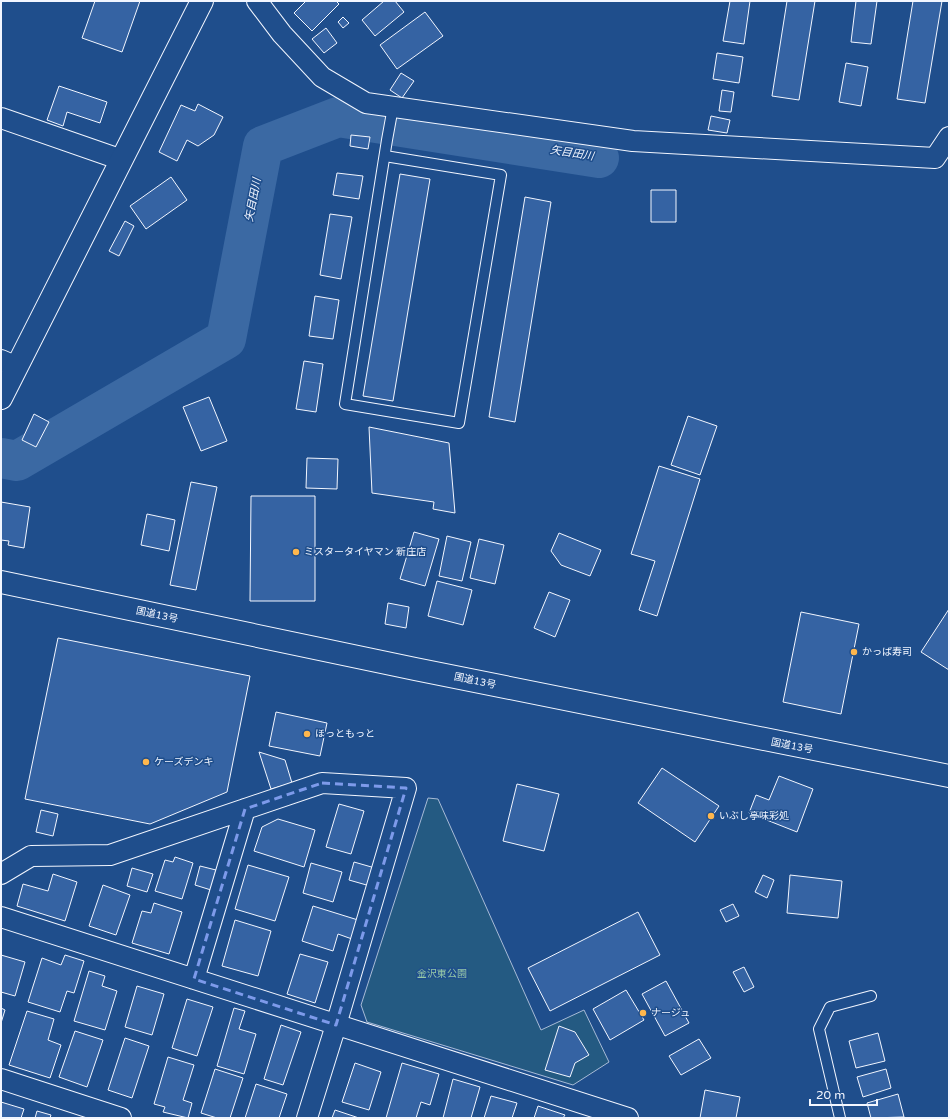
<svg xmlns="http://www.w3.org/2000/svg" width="950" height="1119" font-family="'Varela Round','Noto Sans JP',sans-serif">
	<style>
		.green { fill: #245a82; stroke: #a8bbd7 }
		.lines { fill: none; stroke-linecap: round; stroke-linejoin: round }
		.river { stroke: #3b69a3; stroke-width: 40 }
		.building { fill: #3563a3; stroke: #f2f6ff }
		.service-casing { stroke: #f2f6ff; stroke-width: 12 }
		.minor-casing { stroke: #f2f6ff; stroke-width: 22 }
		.tertiary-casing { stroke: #f2f6ff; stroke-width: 24 }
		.trunk-casing { stroke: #f2f6ff; stroke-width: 24 }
		.service { stroke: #1f4e8c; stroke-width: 10 }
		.minor { stroke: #1f4e8c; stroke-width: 20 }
		.tertiary { stroke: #1f4e8c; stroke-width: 22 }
		.trunk { stroke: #1f4e8c; stroke-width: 22 }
		.marked { fill: none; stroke: #7d9aea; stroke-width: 3; stroke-dasharray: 8 5; stroke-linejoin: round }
		.poi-dot { fill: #ffb74d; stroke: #1f4e8c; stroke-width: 1.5 }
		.labels { text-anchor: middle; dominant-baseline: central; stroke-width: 3; stroke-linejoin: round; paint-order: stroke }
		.poi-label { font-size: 10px; fill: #f2f6ff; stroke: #1f4e8c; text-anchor: start }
		.street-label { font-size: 10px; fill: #f2f6ff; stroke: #1f4e8c }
		.park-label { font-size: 10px; fill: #97c8a6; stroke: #1f4e8c }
		.water-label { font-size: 11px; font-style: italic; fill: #f2f6ff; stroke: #1f4e8c }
	</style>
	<rect width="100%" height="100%" fill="#1f4e8c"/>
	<path class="green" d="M428,798L438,799L541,1030L584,1010L609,1062L573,1085L367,1022L361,1005Z"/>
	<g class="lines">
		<path class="river" d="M1,458L17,461L226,339L263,146L338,117L599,158"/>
	</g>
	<path class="building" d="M95,1H140L122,52L82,38Z
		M306,1H336L339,4L312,31L294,13Z
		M384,1H395L404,12L375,36L362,20Z
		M730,1H750L744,44L723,41Z
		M787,1H815L799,100L772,96Z
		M856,1H877L871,44L851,42Z
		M913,1H942L925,103L897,99Z
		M425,12L443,36L397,69L380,45Z
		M343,17L349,23L343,28L338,22Z
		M326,28L337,43L324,53L312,39Z
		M717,53L743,57L739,83L713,79Z
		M846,63L868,67L861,106L839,102Z
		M401,73L414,81L402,98L390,90Z
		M59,86L107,102L100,123L67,112L63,126L47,120Z
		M722,90L734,92L731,112L719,111Z
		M198,104L223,117L214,135L198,146L187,140L177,161L159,152L181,105L195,111Z
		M711,116L730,120L727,133L708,130Z
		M351,135L370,137L368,149L350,146Z
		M337,173L363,176L359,199L333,195Z
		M400,174L430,179L393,401L363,396Z
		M171,177L187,200L146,229L130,206Z
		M651,190H676V222H651Z
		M525,197L551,202L515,422L489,417Z
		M330,214L352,217L341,279L320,275Z
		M125,221L134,226L119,256L109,251Z
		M315,296L339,300L333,339L309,336Z
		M304,361L323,364L316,412L296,409Z
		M209,397L227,441L201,451L183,407Z
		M34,414L49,422L36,447L22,440Z
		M688,416L717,426L700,475L671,465Z
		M369,427L449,443L455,513L433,509L434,502L372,493Z
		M307,458L338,459L337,489L306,488Z
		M659,466L700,479L657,616L639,610L655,561L631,554Z
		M191,482L217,487L196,590L170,585Z
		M251,496H315V601H250Z
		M1,502L30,507L24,548L8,545L9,541L1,540Z
		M147,514L175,520L169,551L141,545Z
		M414,532L439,539L425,586L400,579Z
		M559,533L601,550L590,576L561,565L551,551Z
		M447,536L471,542L462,581L439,576Z
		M479,539L504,545L495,584L470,578Z
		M437,581L472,590L463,625L428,616Z
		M549,592L570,600L555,637L534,628Z
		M388,603L409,607L406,628L385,624Z
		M949,609V670L921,652Z
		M801,612L859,624L841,714L783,702Z
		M58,638L250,676L227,792L150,824L25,799Z
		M276,712L327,723L320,756L269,746Z
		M259,752L285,760L292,783L271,789Z
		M662,768L719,806L695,842L638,803Z
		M779,776L813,789L797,832L749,813L756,795L769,800Z
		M517,784L559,794L544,851L503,841Z
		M339,804L364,811L351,854L326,847Z
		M41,810L58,814L53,836L36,832Z
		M278,819L315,830L304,867L254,851L262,827Z
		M175,857L193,863L182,899L155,891L165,860L173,862Z
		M354,862L375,868L370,886L349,880Z
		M311,863L342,872L333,902L303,893Z
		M248,865L289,877L275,921L235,909Z
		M200,866L216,870L211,890L195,885Z
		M132,868L153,874L147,892L127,886Z
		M53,874L77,882L65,921L17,906L23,884L48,891Z
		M763,875L774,880L767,898L755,892Z
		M790,875L842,881L838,918L787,913Z
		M103,885L130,895L116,935L89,926Z
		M154,903L182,912L169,954L132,943L142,911L151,913Z
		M733,904L739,916L726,922L720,910Z
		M313,906L358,920L352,939L338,934L333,951L302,941Z
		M638,912L660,955L550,1011L528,968Z
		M235,920L271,931L258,976L222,966Z
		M300,954L328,962L315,1003L287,994Z
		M1,955L25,962L15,996L1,992Z
		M65,955L84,961L74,993L67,991L60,1012L28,1002L42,958L61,965Z
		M744,967L754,987L744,992L733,972Z
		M89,971L105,976L102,986L117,991L105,1030L74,1021Z
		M666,981L689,1023L665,1036L642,994Z
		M137,986L164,994L152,1035L125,1027Z
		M626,990L644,1020L610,1040L593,1009Z
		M187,999L213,1007L197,1056L172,1048Z
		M1,1008L5,1010L1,1023Z
		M234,1008L245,1011L239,1029L256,1034L244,1074L217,1066Z
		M27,1011L54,1019L48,1040L61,1045L50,1078L9,1065Z
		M281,1025L301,1032L283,1085L264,1079Z
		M559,1026L575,1032L589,1055L575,1063L570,1077L545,1070Z
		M75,1031L103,1040L87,1087L59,1077Z
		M878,1033L885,1061L856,1068L849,1041Z
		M125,1038L149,1046L132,1098L108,1090Z
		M699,1039L711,1058L681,1075L669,1056Z
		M168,1057L194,1065L183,1100L192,1103L188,1118L163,1112L165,1107L154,1104Z
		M355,1063L381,1072L369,1110L342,1102Z
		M402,1063L439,1074L430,1105L421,1102L416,1118H386Z
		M215,1069L243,1078L230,1118H217L201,1113Z
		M886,1069L891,1088L863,1097L857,1077Z
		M453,1079L480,1087L471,1118H443Z
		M256,1084L287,1094L279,1118H245Z
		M705,1090L740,1097L736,1118H700Z
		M898,1094L904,1117L871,1118L867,1103Z
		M491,1096L517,1103L512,1118H484Z
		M1,1102L24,1109L21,1118H1Z
		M538,1106L565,1115L563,1118H534Z
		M335,1110L359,1118H332Z
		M37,1111L51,1115L50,1118H35Z"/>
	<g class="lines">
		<g class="service-casing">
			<path id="service" d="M385,156L501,175L459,423L345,404L387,140L393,107
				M840,1118L819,1029L830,1007L871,996"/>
		</g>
		<g class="minor-casing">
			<path id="minor" d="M257,1L282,34L322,77L366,103L633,141L935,158L949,137
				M1,118L122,160
				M1,360L17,367
				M1,874L31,856L110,855L322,783L406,788L336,1025L307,1118
				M1,917L628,1118
				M194,979L245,809
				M1,1079L121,1118"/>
		</g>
		<g class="tertiary-casing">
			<path id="tertiary" d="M1,398L202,1"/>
		</g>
		<g class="trunk-casing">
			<path id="trunk" d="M1,582L415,669L949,776"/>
		</g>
		<use href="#service" class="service"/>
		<use href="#minor" class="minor"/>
		<use href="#tertiary" class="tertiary"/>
		<use href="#trunk" class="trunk"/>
	</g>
	<path class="marked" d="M322,783L406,788L336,1025L194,979L245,809Z"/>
	<g class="poi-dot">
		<circle cx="296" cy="552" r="4"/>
		<circle cx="854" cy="652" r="4"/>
		<circle cx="307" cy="734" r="4"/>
		<circle cx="146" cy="762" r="4"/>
		<circle cx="711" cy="816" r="4"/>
		<circle cx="643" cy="1013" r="4"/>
	</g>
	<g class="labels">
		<g class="poi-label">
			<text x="304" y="552">ミスタータイヤマン 新庄店</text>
			<text x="862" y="652">かっぱ寿司</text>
			<text x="315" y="734">ほっともっと</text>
			<text x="154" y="762">ケーズデンキ</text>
			<text x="719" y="816">いぶし亭味彩処</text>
			<text x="651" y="1013">ナージュ</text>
		</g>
		<g class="street-label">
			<text transform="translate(157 615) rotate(12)">国道13号</text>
			<text transform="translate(475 681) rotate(12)">国道13号</text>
			<text transform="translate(792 746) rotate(11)">国道13号</text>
		</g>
		<g class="park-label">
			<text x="442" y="974">金沢東公園</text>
		</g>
		<g class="water-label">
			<text transform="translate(572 153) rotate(9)">矢目田川</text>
			<text transform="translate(253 200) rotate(-79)">矢目田川</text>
		</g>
	</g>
	<rect width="950" height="1119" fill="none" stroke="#f2f6ff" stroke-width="4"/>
	<path d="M810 1099v6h67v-6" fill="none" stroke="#f2f6ff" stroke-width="2"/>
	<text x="816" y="1099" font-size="12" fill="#f2f6ff" stroke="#1f4e8c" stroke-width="3" paint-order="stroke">20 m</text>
</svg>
